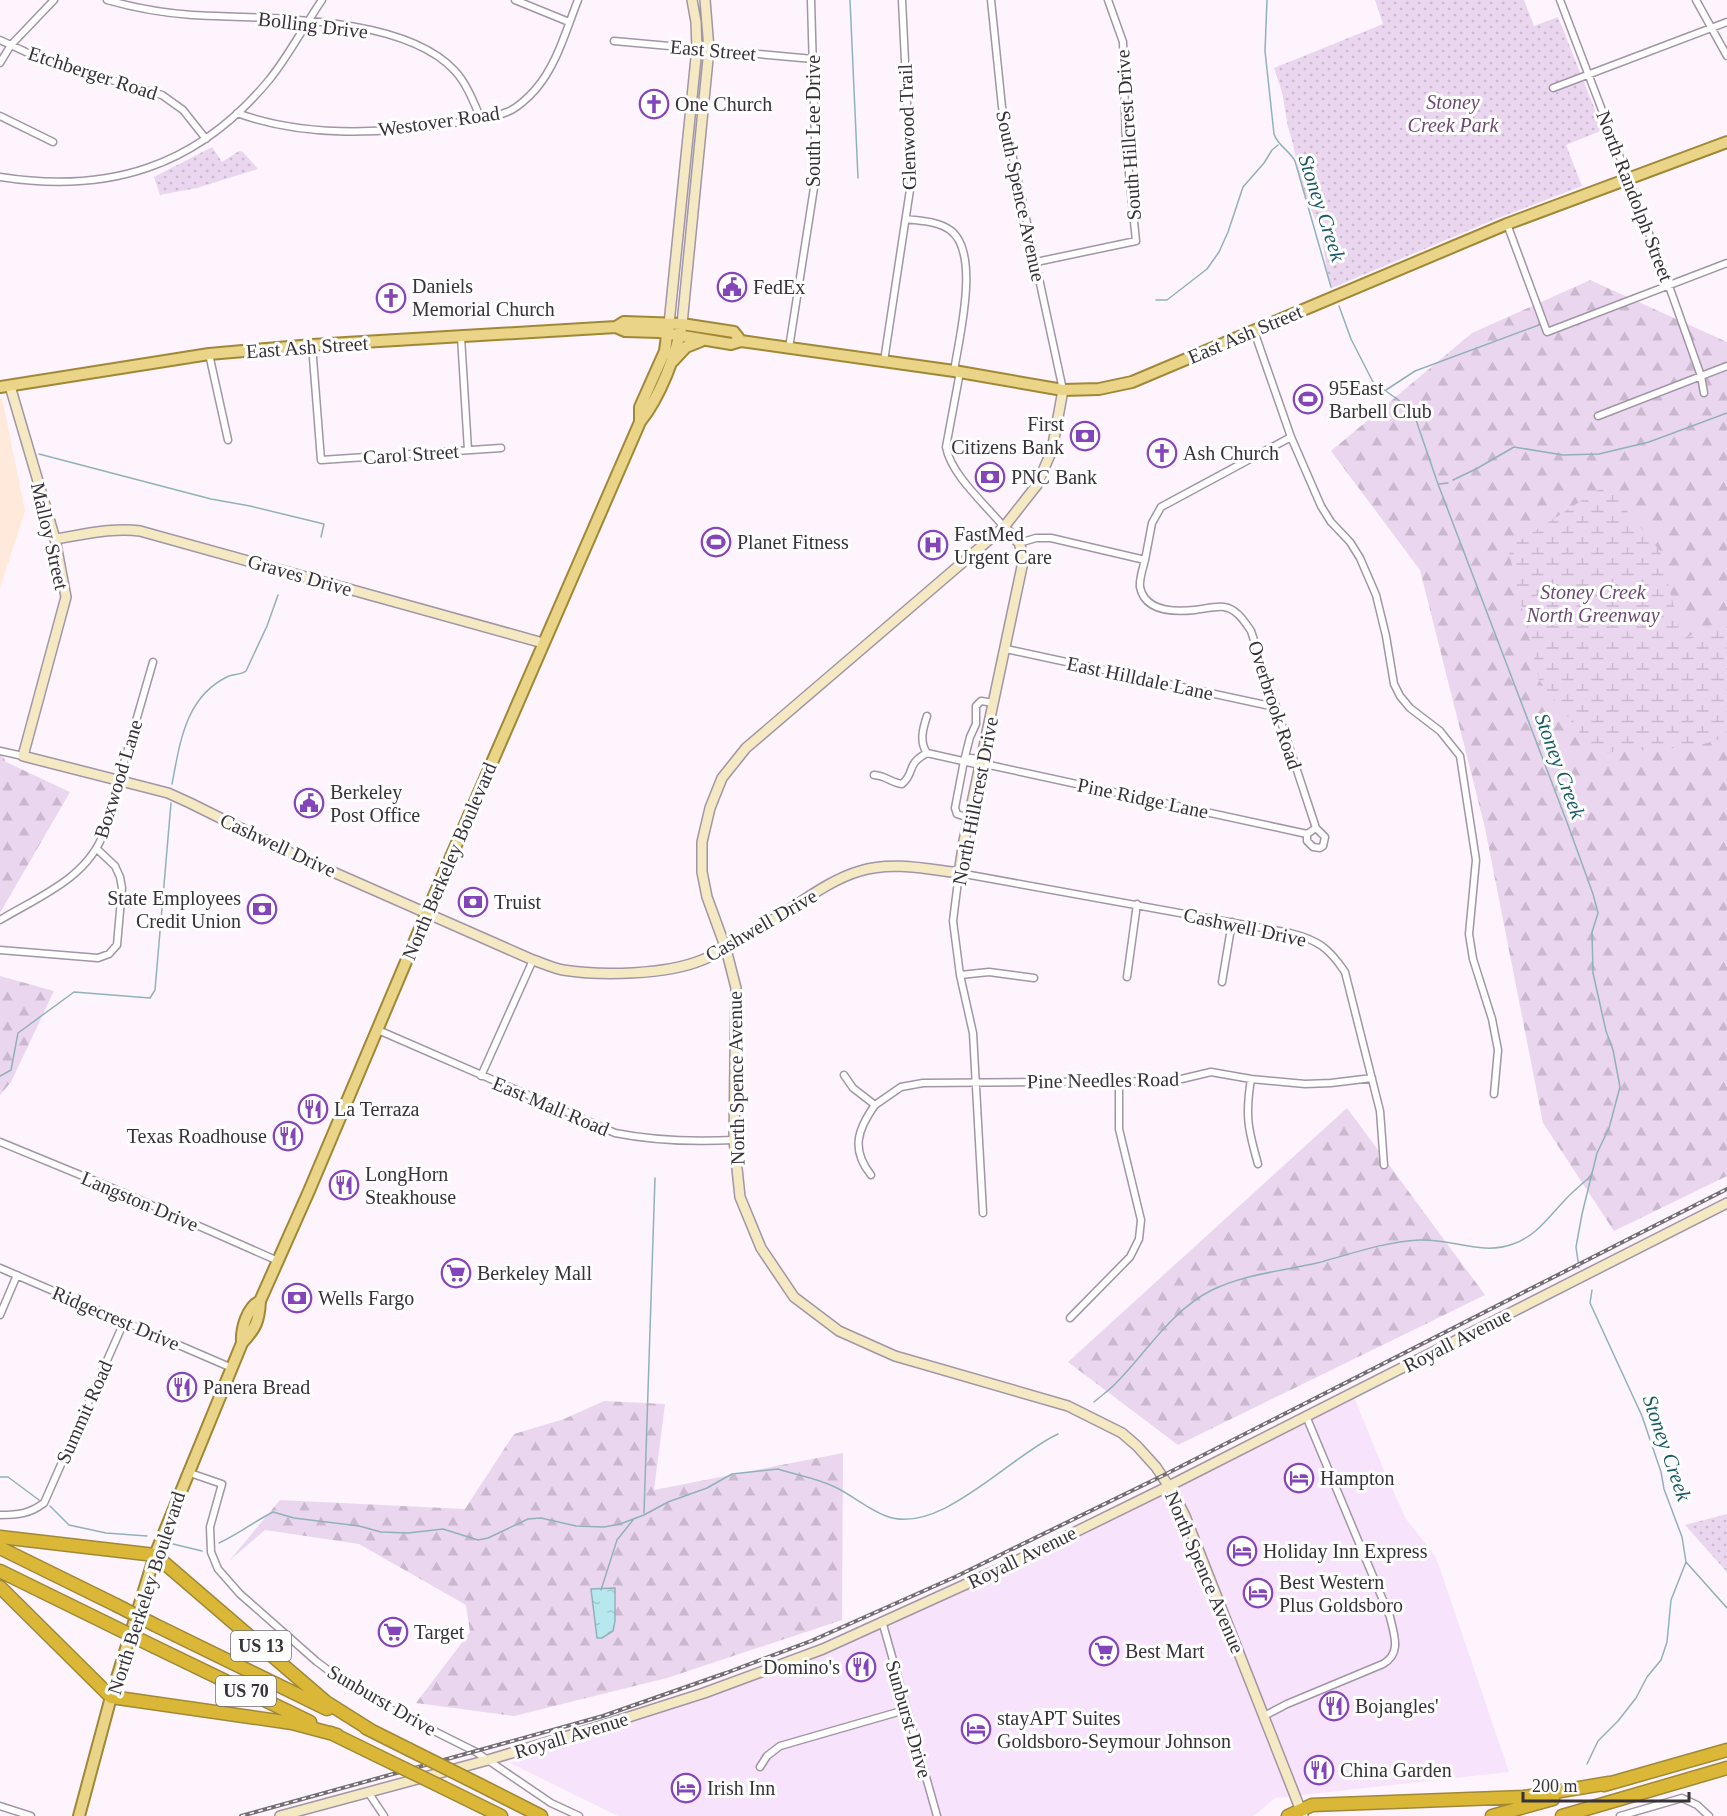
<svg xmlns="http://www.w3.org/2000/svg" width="1727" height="1816" font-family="Georgia,serif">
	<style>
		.built { fill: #f7e3fb }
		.education { fill: #fee9da }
		.grass { fill: url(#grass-dots) }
		.forest { fill: url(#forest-firs) }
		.wetland { fill: url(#wetland-marsh) }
		.water { fill: url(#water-ripples); stroke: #91b1b9; stroke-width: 1.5 }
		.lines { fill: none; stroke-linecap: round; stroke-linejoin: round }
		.stream { stroke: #91b1b9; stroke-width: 1.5 }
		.street-casing { stroke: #a295a5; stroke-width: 9 }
		.secondary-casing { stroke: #a295a5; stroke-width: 12 }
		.primary-casing { stroke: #a18837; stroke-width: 14 }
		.highway-casing { stroke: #a18837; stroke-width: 15 }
		.street { stroke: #fff; stroke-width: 6 }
		.secondary { stroke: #f4e9c3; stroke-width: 9 }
		.primary { stroke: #e9d487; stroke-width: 10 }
		.highway { stroke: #dab737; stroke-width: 12 }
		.rail-casing { stroke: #736d74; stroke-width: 4 }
		.rail { stroke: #fff; stroke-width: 1.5; stroke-dasharray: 4.5; stroke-linecap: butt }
		.highway-bridge-casing { stroke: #a18837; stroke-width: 15; stroke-linecap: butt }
		.highway-bridge { stroke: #dab737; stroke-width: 12 }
		.labels { text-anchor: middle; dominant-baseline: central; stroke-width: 6; stroke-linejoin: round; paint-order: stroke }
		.shield { fill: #fff; stroke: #736f74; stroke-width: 1.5 }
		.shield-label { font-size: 18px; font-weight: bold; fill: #373138 }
		.street-label { font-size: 20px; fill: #373138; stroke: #fff }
		.park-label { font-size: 20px; font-style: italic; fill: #6c4772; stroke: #fff }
		.poi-label { font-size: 20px; fill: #373138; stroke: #fff; text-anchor: start }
		.water-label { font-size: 21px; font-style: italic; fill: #195b64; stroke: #fff }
	</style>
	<defs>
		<pattern id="grass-dots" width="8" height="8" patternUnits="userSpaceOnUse" patternTransform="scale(1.5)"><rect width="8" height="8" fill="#ebd6ef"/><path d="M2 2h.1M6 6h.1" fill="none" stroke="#cab8ce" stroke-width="1.8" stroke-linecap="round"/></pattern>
		<pattern id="forest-firs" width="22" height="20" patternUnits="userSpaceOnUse" patternTransform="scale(1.5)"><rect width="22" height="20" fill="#ebd6ef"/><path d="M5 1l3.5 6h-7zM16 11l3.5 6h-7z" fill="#cab8ce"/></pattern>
		<pattern id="wetland-marsh" width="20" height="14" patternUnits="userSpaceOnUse" patternTransform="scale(1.5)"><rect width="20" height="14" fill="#ebd6ef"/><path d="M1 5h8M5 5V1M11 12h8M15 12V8" fill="none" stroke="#cab8ce"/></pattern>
		<pattern id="water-ripples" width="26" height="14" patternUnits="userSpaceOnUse" patternTransform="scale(1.5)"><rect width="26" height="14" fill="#b7e8f0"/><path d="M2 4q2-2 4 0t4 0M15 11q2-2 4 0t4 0" fill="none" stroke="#9ec7cf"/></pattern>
	</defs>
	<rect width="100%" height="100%" fill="#fdf4fe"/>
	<path class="built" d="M1352,1392L1385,1473L1406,1519L1436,1557L1509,1772L1275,1798L1254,1816H618L510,1763L882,1621Z"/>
	<path class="education" d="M0,398H2L25,511L0,588Z"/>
	<path class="grass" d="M1375,0H1524L1534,26L1558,17L1603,130L1566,145L1582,186L1493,220L1332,288L1327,270L1321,233L1302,188L1293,144L1288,127L1282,92L1274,68L1383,24Z
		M212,147L222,162L239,151L243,152L258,169L197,188L160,195L154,177Z
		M1727,1514V1572L1685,1525Z"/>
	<path class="forest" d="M1590,280L1727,342V1176L1614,1231L1543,1123L1485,828L1420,570L1331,451L1472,333Z
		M0,751L6,762L70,792L0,913Z
		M0,976L54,991L11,1082L0,1095Z
		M1347,1108L1485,1295L1178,1445L1068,1362Z
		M604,1401L665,1404L654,1490L843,1453L842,1620L667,1678L514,1716L416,1703L470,1632L466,1605L359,1544L265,1530L229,1561L280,1500L465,1509L514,1434L564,1419Z"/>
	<path class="wetland" d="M1606,485L1660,551L1682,639L1727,619V737L1694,747L1596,753L1539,680L1508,548Z"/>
	<path class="water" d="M615,1588V1621L613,1631L602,1638H597L591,1589Z"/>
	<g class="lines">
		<path class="stream" d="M850,0L858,178
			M1267,0L1265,51L1274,134C1278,146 1289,150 1295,161L1331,287
			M1156,300H1167L1207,269L1219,252L1228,232L1243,187L1264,163L1272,150L1278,145
			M1339,306L1351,339L1373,382L1407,406L1416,420L1438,484L1568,825L1593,894L1598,913L1592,932L1593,973L1606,1031L1613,1050L1620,1087L1609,1128L1597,1153L1582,1214L1576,1247L1579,1268
			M1386,390L1415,371L1539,325
			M39,454L211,499L250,506L324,524L321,537
			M1453,480L1476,469L1514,447L1563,455L1599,454L1649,442L1727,413
			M1439,484L1448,483
			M172,784C180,743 185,696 229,676C235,674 241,675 246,671L267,626L278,595
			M0,1076L11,1070L18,1033L74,992L150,998L155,990L171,803
			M1592,1290L1590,1303L1642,1416L1661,1472L1664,1489L1682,1537L1686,1562L1727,1608
			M1094,1402C1102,1395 1111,1389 1118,1381C1148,1350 1172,1310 1212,1290C1245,1274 1282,1271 1317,1263C1351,1254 1383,1242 1419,1240C1451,1238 1481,1256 1513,1244C1536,1236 1548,1218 1564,1201C1572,1192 1582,1184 1591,1176
			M0,1477H8L39,1500
			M50,1506L69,1525L106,1533L147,1536
			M644,1513L655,1178
			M219,1543C239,1534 255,1521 273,1512L294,1518L359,1526L381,1532L408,1533L443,1529L478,1540L488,1538L528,1519L541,1518L576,1526L604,1527L620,1524L644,1515L668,1502L707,1488L732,1474L778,1469C796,1475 817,1478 835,1487C852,1495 867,1509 886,1516C939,1537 1011,1455 1058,1434
			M173,1544L202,1551
			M601,1590L617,1540L633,1520
			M1587,1764L1598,1741L1618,1721L1636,1698L1647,1677L1661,1660L1667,1642L1671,1600L1686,1562"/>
		<g class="street-casing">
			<path id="street" d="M107,0C135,8 164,13 192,15C264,19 403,14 455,71C467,84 474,103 481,119
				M515,0L569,22
				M991,0L1002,107L1063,390
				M1560,0L1669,286L1701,376L1704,393
				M1696,0L1727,56
				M0,40L41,59L162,95L183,110L206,139
				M614,41L813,59
				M0,63L11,45L54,0
				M1553,88L1727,22
				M237,113C305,138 383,134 453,123C471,121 490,119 507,112C516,109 529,97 535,90C557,65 566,30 578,0
				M0,116L53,142
				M0,177C109,194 197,167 269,80C288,57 304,26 322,0
				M906,219C920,221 938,221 950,230C981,252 959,338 954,371
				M1507,224L1547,332L1727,263
				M1036,262L1136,241L1126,143L1123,42L1108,0
				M1254,331L1291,437L1321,506L1331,522L1350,542L1360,558L1376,595L1386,636L1394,684L1400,696L1410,708L1440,731L1460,756L1476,860L1469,934L1473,959L1492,1019L1498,1050L1494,1094
				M461,337L468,450
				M312,345L321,460L501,448
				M789,348L816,175L811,0
				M209,354L228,440
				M884,361L911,183L902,0
				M960,372L946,447C951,475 986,505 1004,527
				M1598,416L1727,366
				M1019,543L1036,538H1051L1145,560L1152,523L1161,507L1291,437
				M1145,560C1143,568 1139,579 1140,587C1145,612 1176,612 1195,610C1204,609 1215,606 1224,607C1237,609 1244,621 1251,631L1316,828L1307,834V841L1313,847L1320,848L1323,846L1325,837L1316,828
				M1006,649L1275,707
				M927,716C923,728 919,742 927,753L980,765
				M0,751L23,756
				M964,761L970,758L981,759
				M980,763L1307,834
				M874,775C887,776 891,783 902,784C916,772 905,765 927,753
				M969,818L957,814L955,808L964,761L970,737L976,724V706L981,701L994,703
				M0,920C38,897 88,878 104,832L153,662
				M0,950L98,958L109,954L117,945L122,888L120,877L115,866L97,849
				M960,975L989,972L1034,978
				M1127,977L1137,904
				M1222,982L1232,922
				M378,1030L615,1133C655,1141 693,1142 734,1140
				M844,1075L853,1088L875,1105C857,1130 851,1150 871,1175
				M481,1076L533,960
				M1251,1079C1245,1116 1248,1129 1258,1164
				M875,1105L901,1087L923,1083L1173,1081L1211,1072L1251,1079L1305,1084L1331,1083L1372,1078
				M0,1142L124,1193L278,1261
				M983,1213L973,1033L960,975L953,921L959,873L1290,933C1318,940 1329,948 1345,972L1380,1111L1384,1165
				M0,1268L232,1368
				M0,1315L17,1275
				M1070,1318L1130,1257L1139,1239L1141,1220L1119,1129V1081
				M187,1472L222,1484L210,1527L211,1552L218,1569L240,1594L316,1661L345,1683L386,1707L476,1752L551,1803L579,1816
				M0,1515C18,1515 29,1514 44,1503L124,1322
				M882,1621L937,1816
				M1264,1716L1287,1704L1383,1664C1402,1653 1394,1635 1390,1617L1306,1416
				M760,1767L767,1756L780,1746L905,1710
				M368,1792L384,1816
				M0,1806L31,1816
				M1620,1816L1682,1798L1697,1805L1709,1816"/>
		</g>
		<g class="secondary-casing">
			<path id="secondary" d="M669,324L697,48L696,22L692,0
				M682,324L709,49L705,0
				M10,386L55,539L66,597L23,756L168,793L190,803L299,857L533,960C542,963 553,968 563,970C601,976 666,975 702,960C730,949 755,930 781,915C806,899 832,879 860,871C892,861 927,869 959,873L964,841L1024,557L1019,543L1004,527
				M1063,390L1052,450L1037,485L1004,527L746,748L722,778L710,808L702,842V872L707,897L726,949L736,988L734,1140L740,1197L761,1248L794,1297L839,1331L895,1356L1068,1406L1122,1433L1137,1446L1156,1467L1174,1494L1185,1516L1303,1816
				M55,539C82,535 113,527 140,531L543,643
				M280,1816L488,1760L591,1729L704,1693L823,1649L1006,1566L1169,1486L1727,1203"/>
		</g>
		<g class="primary-casing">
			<path id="primary" d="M616,327L625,331L659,332L731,344L741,341L954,371L1063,390L1099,389L1132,382L1507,224L1727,142
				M673,361L686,347L701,341
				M0,387L209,354L312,345L616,327L624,322L682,324L734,332L741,341
				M640,421V407L665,351L668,328
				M260,1301C247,1307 241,1329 242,1343C256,1328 259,1321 260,1301L309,1191L427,912L640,422C660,397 676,355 682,324
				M79,1816L111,1697L155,1555L242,1343"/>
		</g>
		<g class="highway-casing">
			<path id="highway" d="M0,1537L155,1555L326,1702L372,1731
				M0,1548L116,1605
				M0,1571L104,1622
				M0,1587L111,1697L292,1723L337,1735
				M155,1625L327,1709
				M155,1647L310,1722
				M366,1728L408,1749
				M331,1733L378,1756
				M480,1785L541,1816
				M1604,1785L1727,1750
				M442,1787L501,1816
				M1288,1816L1312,1805L1524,1797L1609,1783
				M1492,1816L1553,1799
				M1562,1816L1727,1768"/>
		</g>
		<use href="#street" class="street"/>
		<use href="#secondary" class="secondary"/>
		<use href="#primary" class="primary"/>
		<use href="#highway" class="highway"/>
		<g class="rail-casing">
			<path id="rail" d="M241,1816L603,1716L726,1673L811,1641L955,1577L1162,1476L1727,1189"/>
		</g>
		<use href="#rail" class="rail"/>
		<g class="highway-bridge-casing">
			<path id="highway-bridge" d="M116,1605L155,1625
				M104,1622L155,1647
				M408,1749L480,1785
				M378,1756L442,1787"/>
		</g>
		<use href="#highway-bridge" class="highway-bridge"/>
	</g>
	<defs>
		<g id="church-ring" transform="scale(1.5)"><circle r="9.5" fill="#fff" stroke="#8545ba" stroke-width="1.5"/><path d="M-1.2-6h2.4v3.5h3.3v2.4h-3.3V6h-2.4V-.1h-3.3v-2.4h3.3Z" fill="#8545ba"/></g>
		<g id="civic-ring" transform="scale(1.5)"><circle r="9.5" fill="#fff" stroke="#8545ba" stroke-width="1.5"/><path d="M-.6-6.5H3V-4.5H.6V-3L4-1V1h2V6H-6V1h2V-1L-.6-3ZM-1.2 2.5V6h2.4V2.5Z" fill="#8545ba"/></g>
		<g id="stadium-ring" transform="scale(1.5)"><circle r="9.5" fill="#fff" stroke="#8545ba" stroke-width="1.5"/><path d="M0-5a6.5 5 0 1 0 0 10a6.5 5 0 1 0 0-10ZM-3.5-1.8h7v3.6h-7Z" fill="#8545ba"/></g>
		<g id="bank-ring" transform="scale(1.5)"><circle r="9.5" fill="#fff" stroke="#8545ba" stroke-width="1.5"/><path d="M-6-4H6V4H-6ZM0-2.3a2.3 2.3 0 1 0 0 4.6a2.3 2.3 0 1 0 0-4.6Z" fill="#8545ba"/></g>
		<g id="hospital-ring" transform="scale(1.5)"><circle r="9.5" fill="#fff" stroke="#8545ba" stroke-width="1.5"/><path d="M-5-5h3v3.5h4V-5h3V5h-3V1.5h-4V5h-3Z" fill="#8545ba"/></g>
		<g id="restaurant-ring" transform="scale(1.5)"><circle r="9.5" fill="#fff" stroke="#8545ba" stroke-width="1.5"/><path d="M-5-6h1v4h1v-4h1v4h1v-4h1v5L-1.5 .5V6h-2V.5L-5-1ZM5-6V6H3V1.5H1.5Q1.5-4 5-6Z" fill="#8545ba"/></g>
		<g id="supermarket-ring" transform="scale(1.5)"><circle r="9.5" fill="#fff" stroke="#8545ba" stroke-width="1.5"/><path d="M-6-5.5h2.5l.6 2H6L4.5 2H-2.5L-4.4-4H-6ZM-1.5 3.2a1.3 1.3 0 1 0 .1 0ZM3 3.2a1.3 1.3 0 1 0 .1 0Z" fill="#8545ba"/></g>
		<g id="hotel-ring" transform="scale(1.5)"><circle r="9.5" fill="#fff" stroke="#8545ba" stroke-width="1.5"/><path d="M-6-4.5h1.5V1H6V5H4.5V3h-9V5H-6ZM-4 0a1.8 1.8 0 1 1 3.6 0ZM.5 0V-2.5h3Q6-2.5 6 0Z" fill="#8545ba"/></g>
	</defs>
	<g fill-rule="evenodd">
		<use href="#church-ring" x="654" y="104"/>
		<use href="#civic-ring" x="732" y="287"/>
		<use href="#church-ring" x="391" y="298"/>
		<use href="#stadium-ring" x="1308" y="399"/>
		<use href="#bank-ring" x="1085" y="436"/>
		<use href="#church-ring" x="1162" y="453"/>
		<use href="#bank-ring" x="990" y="477"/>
		<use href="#stadium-ring" x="716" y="542"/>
		<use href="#hospital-ring" x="933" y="545"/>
		<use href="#civic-ring" x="309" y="803"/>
		<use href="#bank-ring" x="473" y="902"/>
		<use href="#bank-ring" x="262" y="909"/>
		<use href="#restaurant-ring" x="313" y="1109"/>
		<use href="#restaurant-ring" x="288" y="1136"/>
		<use href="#restaurant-ring" x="344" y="1185"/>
		<use href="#supermarket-ring" x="456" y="1273"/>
		<use href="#bank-ring" x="297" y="1298"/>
		<use href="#restaurant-ring" x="182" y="1387"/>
		<use href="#hotel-ring" x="1299" y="1478"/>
		<use href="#hotel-ring" x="1242" y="1551"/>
		<use href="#hotel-ring" x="1258" y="1593"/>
		<use href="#supermarket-ring" x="393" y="1632"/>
		<use href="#supermarket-ring" x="1104" y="1651"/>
		<use href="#restaurant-ring" x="861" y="1667"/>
		<use href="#restaurant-ring" x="1334" y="1706"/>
		<use href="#hotel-ring" x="976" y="1729"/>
		<use href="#restaurant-ring" x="1319" y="1770"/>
		<use href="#hotel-ring" x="686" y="1788"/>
	</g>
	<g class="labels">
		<g class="shield">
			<rect x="231" y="1631" width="60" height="30" rx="4.5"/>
			<rect x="216" y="1676" width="60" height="30" rx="4.5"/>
		</g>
		<g class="shield-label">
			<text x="261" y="1646">US 13</text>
			<text x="246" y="1691">US 70</text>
		</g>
		<g class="street-label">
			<text transform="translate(313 25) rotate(7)">Bolling Drive</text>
			<text transform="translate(713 50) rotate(5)">East Street</text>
			<text transform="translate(93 73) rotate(18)">Etchberger Road</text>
			<text transform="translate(439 121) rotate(-8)">Westover Road</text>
			<text transform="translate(813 121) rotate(-90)">South Lee Drive</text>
			<text transform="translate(907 127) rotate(-92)">Glenwood Trail</text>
			<text transform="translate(1128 135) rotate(-94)">South Hillcrest Drive</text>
			<text transform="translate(1021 196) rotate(78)">South Spence Avenue</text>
			<text transform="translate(1635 196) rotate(69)">North Randolph Street</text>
			<text transform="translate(1245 334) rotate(-23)">East Ash Street</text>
			<text transform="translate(307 347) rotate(-4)">East Ash Street</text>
			<text transform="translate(411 454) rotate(-4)">Carol Street</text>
			<text transform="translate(50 536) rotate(77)">Malloy Street</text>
			<text transform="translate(300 575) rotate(16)">Graves Drive</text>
			<text transform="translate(1140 678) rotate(12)">East Hilldale Lane</text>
			<text transform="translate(1275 705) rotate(72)">Overbrook Road</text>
			<text transform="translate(118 779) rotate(-73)">Boxwood Lane</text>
			<text transform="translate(1143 798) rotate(12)">Pine Ridge Lane</text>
			<text transform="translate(975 801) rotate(-79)">North Hillcrest Drive</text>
			<text transform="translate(278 845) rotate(25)">Cashwell Drive</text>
			<text transform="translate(449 861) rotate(-67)">North Berkeley Boulevard</text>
			<text transform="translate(761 925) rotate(-30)">Cashwell Drive</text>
			<text transform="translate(1245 927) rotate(12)">Cashwell Drive</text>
			<text transform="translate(736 1078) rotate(-91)">North Spence Avenue</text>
			<text transform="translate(1103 1080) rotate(-1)">Pine Needles Road</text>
			<text transform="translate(551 1106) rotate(23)">East Mall Road</text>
			<text transform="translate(140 1201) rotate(23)">Langston Drive</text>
			<text transform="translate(116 1318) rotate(23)">Ridgecrest Drive</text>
			<text transform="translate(1457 1340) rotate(-27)">Royall Avenue</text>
			<text transform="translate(84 1412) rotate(-66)">Summit Road</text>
			<text transform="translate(1022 1557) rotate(-26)">Royall Avenue</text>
			<text transform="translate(1205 1572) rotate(67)">North Spence Avenue</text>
			<text transform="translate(146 1593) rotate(-72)">North Berkeley Boulevard</text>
			<text transform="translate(382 1700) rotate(30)">Sunburst Drive</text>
			<text transform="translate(909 1719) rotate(74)">Sunburst Drive</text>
			<text transform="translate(571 1735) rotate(-17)">Royall Avenue</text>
		</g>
		<g class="park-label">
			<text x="1453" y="102">Stoney<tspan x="1453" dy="23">Creek Park</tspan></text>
			<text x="1593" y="592">Stoney Creek<tspan x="1593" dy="23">North Greenway</tspan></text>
		</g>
		<g class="poi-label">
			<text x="675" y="104">One Church</text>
			<text x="412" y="286">Daniels<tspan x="412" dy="23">Memorial Church</tspan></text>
			<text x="753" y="287">FedEx</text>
			<text x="1329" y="388">95East<tspan x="1329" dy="23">Barbell Club</tspan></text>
			<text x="1064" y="424" text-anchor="end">First<tspan x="1064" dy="23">Citizens Bank</tspan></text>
			<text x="1183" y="453">Ash Church</text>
			<text x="1011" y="477">PNC Bank</text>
			<text x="954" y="534">FastMed<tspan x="954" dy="23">Urgent Care</tspan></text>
			<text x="737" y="542">Planet Fitness</text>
			<text x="330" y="792">Berkeley<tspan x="330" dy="23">Post Office</tspan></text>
			<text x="241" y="898" text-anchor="end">State Employees<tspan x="241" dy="23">Credit Union</tspan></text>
			<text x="494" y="902">Truist</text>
			<text x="334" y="1109">La Terraza</text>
			<text x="267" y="1136" text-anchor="end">Texas Roadhouse</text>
			<text x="365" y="1174">LongHorn<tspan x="365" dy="23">Steakhouse</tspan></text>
			<text x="477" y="1273">Berkeley Mall</text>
			<text x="318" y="1298">Wells Fargo</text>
			<text x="203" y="1387">Panera Bread</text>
			<text x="1320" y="1478">Hampton</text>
			<text x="1263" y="1551">Holiday Inn Express</text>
			<text x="1279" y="1582">Best Western<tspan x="1279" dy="23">Plus Goldsboro</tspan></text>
			<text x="414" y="1632">Target</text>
			<text x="1125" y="1651">Best Mart</text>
			<text x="840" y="1667" text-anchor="end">Domino's</text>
			<text x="1355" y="1706">Bojangles'</text>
			<text x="997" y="1718">stayAPT Suites<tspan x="997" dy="23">Goldsboro-Seymour Johnson</tspan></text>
			<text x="1340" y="1770">China Garden</text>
			<text x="707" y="1788">Irish Inn</text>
		</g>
		<g class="water-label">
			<text transform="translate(1322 208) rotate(72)">Stoney Creek</text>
			<text transform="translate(1560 766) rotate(70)">Stoney Creek</text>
			<text transform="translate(1667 1448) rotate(71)">Stoney Creek</text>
		</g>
	</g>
	<path d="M1523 1792v9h166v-9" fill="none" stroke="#373138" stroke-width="3"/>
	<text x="1532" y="1792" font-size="18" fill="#373138" stroke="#ffffff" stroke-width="4.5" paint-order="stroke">200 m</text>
</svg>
